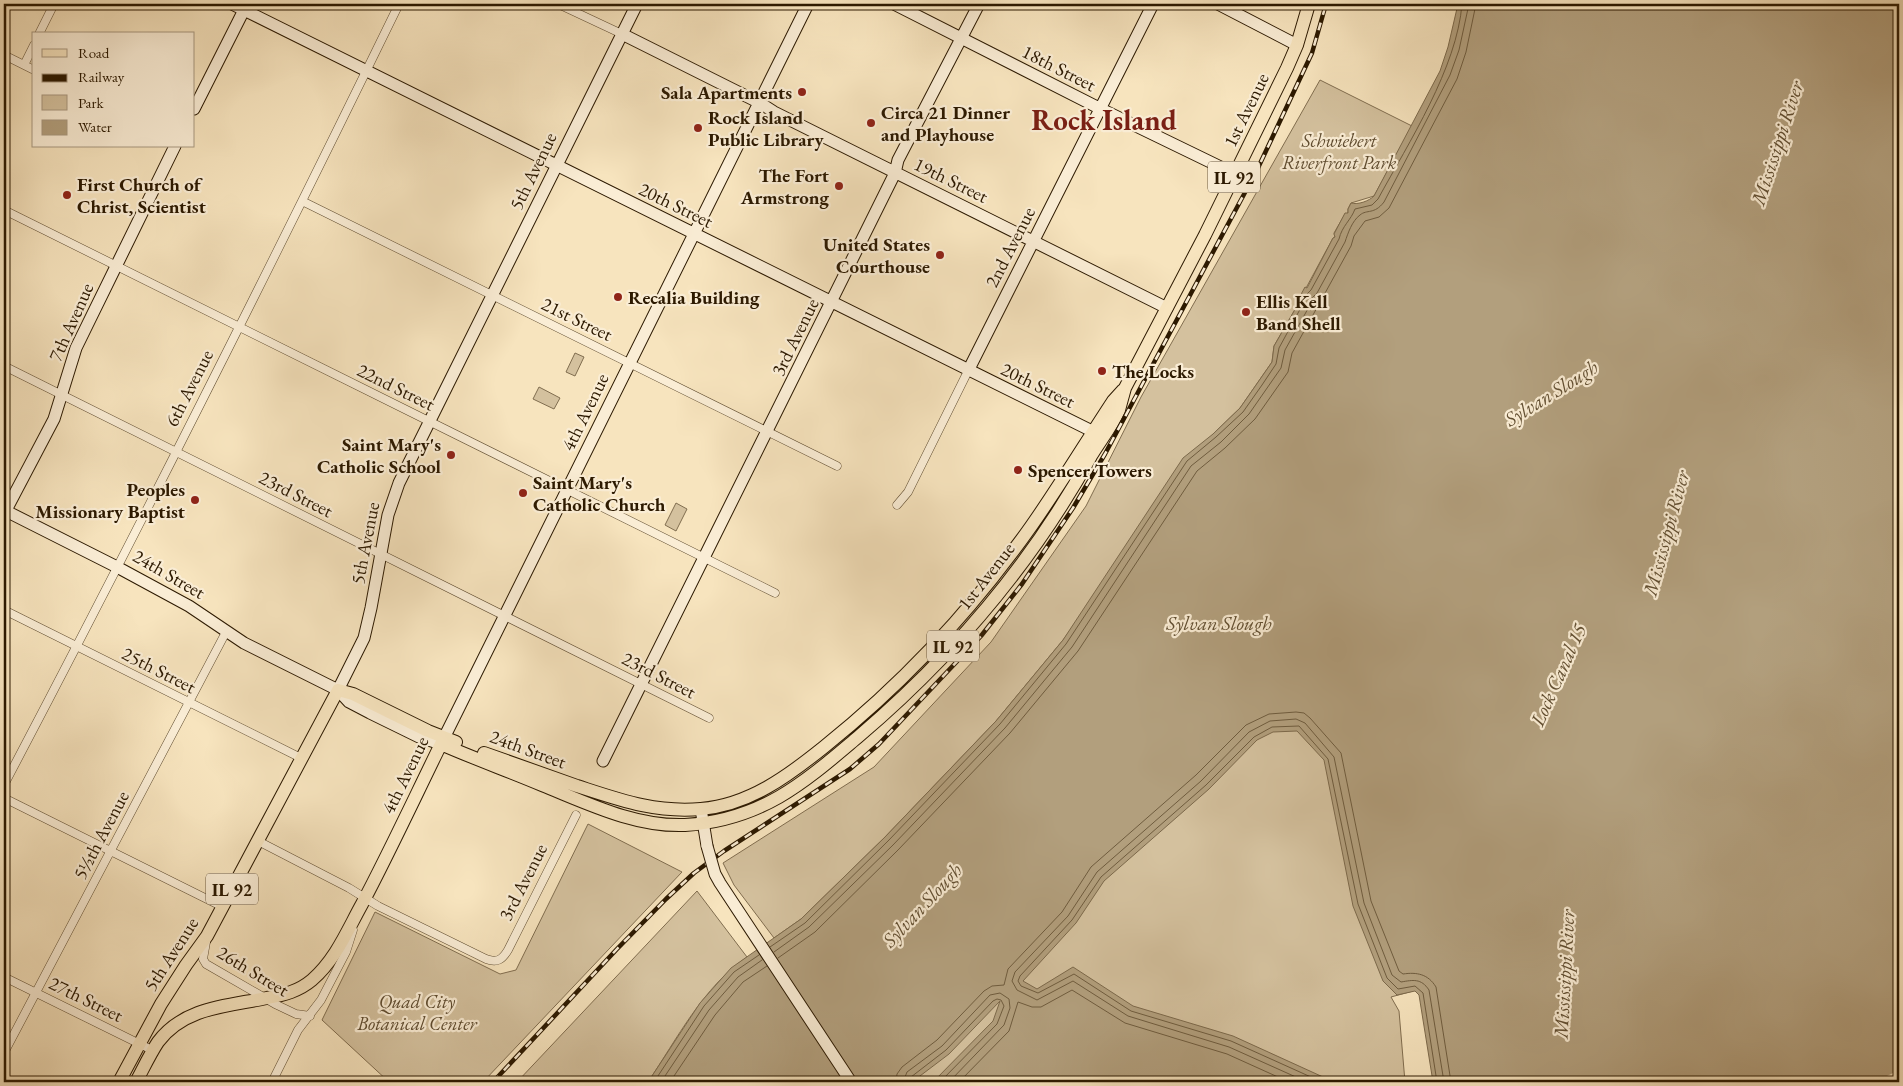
<svg xmlns="http://www.w3.org/2000/svg" width="1903" height="1086" font-family="'EB Garamond',serif">
	<style>
		.green { fill: #d4c19e; stroke: #806d4f }
		.water { fill: #b29f7d; stroke: #7c694b }
		.pier { fill: #f7e4be }
		.lines { fill: none; stroke-linecap: round; stroke-linejoin: round }
		.shore { stroke: #6f5c3e; stroke-width: 1 }
		.street-casing { stroke: #5f4c30; stroke-width: 9 }
		.secondary-casing { stroke: #2c1900; stroke-width: 13 }
		.primary-casing { stroke: #2c1900; stroke-width: 14 }
		.street { stroke: #faedd5; stroke-width: 8 }
		.secondary { stroke: #faedd5; stroke-width: 11 }
		.primary { stroke: #f7e4be; stroke-width: 12 }
		.rail-casing { stroke: #2c1900; stroke-width: 4.5 }
		.rail { stroke: #faedd5; stroke-width: 2.5; stroke-dasharray: 8; stroke-linecap: butt }
		.secondary-bridge-casing { stroke: #2c1900; stroke-width: 13; stroke-linecap: butt }
		.secondary-bridge { stroke: #faedd5; stroke-width: 11 }
		.poi-dot { fill: #8f2418; stroke: #faedd5; stroke-width: 2 }
		.labels { text-anchor: middle; dominant-baseline: central; stroke-width: 4.5; stroke-linejoin: round; paint-order: stroke }
		.shield { fill: #faedd5; stroke: #6a5940; stroke-width: 1 }
		.shield-label { font-size: 18px; font-weight: bold; fill: #2c1900 }
		.street-label { font-size: 19px; fill: #2c1900; stroke: #faedd5 }
		.poi-label { font-size: 19px; font-weight: bold; fill: #2c1900; stroke: #faedd5; text-anchor: start }
		.park-label { font-size: 19px; font-style: italic; fill: #5e4b2f; stroke: #faedd5 }
		.water-label { font-size: 20px; font-style: italic; fill: #624f32; stroke: #faedd5 }
		.town-label { font-size: 29px; font-weight: bold; fill: #7a1f14; stroke: #faedd5 }
	</style>
	<rect width="100%" height="100%" fill="#f7e4be"/>
	<filter id="stains"><feTurbulence type="fractalNoise" baseFrequency=".004" numOctaves="4"/><feColorMatrix values="0 0 0 0 .2 0 0 0 0 .09 0 0 0 0 .02 0 0 0 .5 -.17"/></filter>
	<radialGradient id="worn" r=".72"><stop offset=".6" stop-color="#630" stop-opacity="0"/><stop offset="1" stop-color="#630" stop-opacity=".3"/></radialGradient>
	<path class="green" d="M1320,80L1412,126L1374,196L1351,203L1348,209V213L1345,214L1334,233L1335,237L1333,238L1306,288H1305L1301,299L1274,346L1272,362L1240,408L1213,434L1063,640L996,721L885,837L801,919L774,938L734,885L723,863L874,767L991,642L1086,506L1141,397Z
		M575,353L584,357L575,376L566,372Z
		M539,387L560,398L554,409L533,399Z
		M676,503L687,509L676,531L665,525Z
		M1320,700L1413,991L1391,997L1399,1011L1405,1082H909L1034,946L1212,763Z
		M588,824L682,872L483,1082H389L322,1020L375,912L500,974L516,970Z
		M697,891L747,957C703,987 677,1039 648,1082H517Z"/>
	<path class="water" d="M1458,4H1899V1082H1433L1419,995L1415,991L1397,995L1383,981L1353,906L1324,760L1297,731L1273,732L1257,740L1209,789L1104,881L1076,923L1023,981L1037,989L1073,967L1133,1006L1233,1036L1334,1082H933L993,1021L1000,1001L949,1054L912,1082H648L700,1003L731,968L801,919L885,837L996,721L1063,640L1183,458L1213,434L1240,408L1272,362L1274,346L1301,299L1299,298L1305,287L1307,288L1333,238L1335,237L1334,234L1345,213H1348V209L1351,203C1358,205 1369,201 1374,196L1440,71L1448,47Z"/>
	<path class="pier" d="M1899,1070V1082H1875Z"/>
	<g class="lines">
		<path class="shore" d="M770,947L805,923L889,840L1000,724L1066,644L1187,461L1216,437L1243,412L1262,385L1276,364L1279,348L1304,302L1307,294L1311,290L1339,239C1342,226 1351,220 1355,209L1372,205L1378,199C1409,142 1457,68 1462,4
			M774,952L809,927L893,845L1005,728L1072,647L1191,466L1221,442L1249,414L1281,368L1285,350L1310,305L1312,298L1317,293L1345,242C1348,233 1352,221 1360,215C1367,209 1374,215 1384,202L1450,75L1459,50L1469,4
			M778,958L815,932L898,850L1010,733L1078,651L1197,471L1225,448L1255,419L1288,372L1292,353L1351,246L1354,236L1365,221L1379,217L1389,208L1457,79L1466,52L1476,4
			M654,1082L704,1006L734,972L759,955
			M661,1082L709,1010L738,977L762,960
			M670,1082L715,1015L743,982L767,966
			M896,1082L897,1074L902,1067L937,1040L984,991L992,986L1004,985L1008,969L1062,912L1091,867L1196,775L1246,725L1269,714L1296,712L1304,713L1310,718L1341,753L1371,901L1399,971L1403,974C1417,972 1428,974 1436,987L1451,1082
			M903,1082L907,1072L942,1046L990,995L1000,993L1009,999L1010,1008L1004,1025L949,1082
			M910,1082L911,1077L946,1050L993,1001L997,999L1001,1000L1004,1006L997,1024L940,1082
			M959,1082L1009,1031L1018,1002L1032,1007H1041L1072,990L1125,1023L1227,1054L1289,1082
			M1307,1082L1229,1047L1128,1016L1073,981L1037,1000L1017,990L1012,981L1015,972L1068,916L1097,872L1201,781L1249,732L1270,721L1296,719L1305,723L1334,757L1364,903L1392,975L1401,982C1413,980 1421,978 1429,990L1444,1082
			M1322,1082L1231,1041L1131,1011L1074,974L1038,993L1021,986L1018,981L1020,976L1072,920L1101,877L1206,785L1254,737L1272,727L1299,726L1328,759L1358,904L1387,978L1398,989L1415,986L1423,993L1437,1082"/>
		<g class="street-casing">
			<path id="street" d="M558,4L622,34
				M39,34L54,4
				M4,55L34,70
				M24,65L34,45
				M302,201L837,466
				M4,210L775,593
				M4,366L709,718
				M897,505L908,492L969,369
				M4,610L301,758
				M4,785C140,527 271,266 399,4
				M4,798L223,907
				M258,841L349,888L378,906L486,959C497,963 502,960 508,950L576,815
				M206,942L203,959L206,964L277,1005L296,1014L310,1016
				M4,977L154,1051
				M4,1053L226,632
				M272,1082L298,1030L321,1000L346,952L353,930"/>
		</g>
		<g class="secondary-casing">
			<path id="secondary" d="M232,4L1102,436
				M894,4L1101,109L1235,174
				M1218,4L1297,45
				M622,34L760,103L774,112L1167,308
				M194,109L247,4
				M969,369L1153,4
				M4,510L117,567L189,606L244,643L338,690L349,702L370,713L419,737L441,744L808,4
				M4,514L54,419L76,348L175,146
				M338,690L364,638L371,608L388,515L399,483L637,4
				M603,761L895,173L898,160L979,4
				M701,809L707,846"/>
		</g>
		<g class="primary-casing">
			<path id="primary" d="M484,753C515,764 546,775 577,786C620,800 655,813 701,809C749,805 788,776 824,747C904,683 973,609 1032,525C1060,485 1086,442 1113,401L1123,390
				M119,1082L161,1004L186,965L207,936L338,690L353,694L428,731L456,742
				M136,1082C143,1069 150,1054 158,1042C184,1007 228,1006 267,998C284,995 299,991 312,980C336,959 347,931 362,904C390,851 415,797 441,744C475,759 509,771 542,785C587,803 635,827 685,825C717,823 751,813 779,797C808,780 833,758 858,737C951,658 1032,563 1091,456C1100,441 1112,426 1119,410C1121,403 1123,395 1125,388L1205,235L1287,68L1297,45L1309,4"/>
		</g>
		<use href="#street" class="street"/>
		<use href="#secondary" class="secondary"/>
		<use href="#primary" class="primary"/>
		<g class="rail-casing">
			<path id="rail" d="M493,1082L617,949L666,899L694,873L724,851L850,769L879,744L981,636L1022,584L1073,508L1105,454L1257,170L1312,53L1326,4"/>
		</g>
		<use href="#rail" class="rail"/>
		<g class="secondary-bridge-casing">
			<path id="secondary-bridge" d="M707,846L715,874L720,883L851,1082"/>
		</g>
		<use href="#secondary-bridge" class="secondary-bridge"/>
	</g>
	<g class="poi-dot">
		<circle cx="802" cy="92" r="5"/>
		<circle cx="871" cy="123" r="5"/>
		<circle cx="698" cy="128" r="5"/>
		<circle cx="839" cy="186" r="5"/>
		<circle cx="67" cy="195" r="5"/>
		<circle cx="940" cy="255" r="5"/>
		<circle cx="618" cy="297" r="5"/>
		<circle cx="1246" cy="312" r="5"/>
		<circle cx="1102" cy="371" r="5"/>
		<circle cx="451" cy="455" r="5"/>
		<circle cx="1018" cy="470" r="5"/>
		<circle cx="523" cy="493" r="5"/>
		<circle cx="195" cy="500" r="5"/>
	</g>
	<g class="labels">
		<g class="shield">
			<rect x="1208" y="161.5" width="52" height="31" rx="4"/>
			<rect x="927" y="630.5" width="52" height="31" rx="4"/>
			<rect x="206" y="873.5" width="52" height="31" rx="4"/>
		</g>
		<g class="shield-label">
			<text x="1234" y="177">IL 92</text>
			<text x="953" y="646">IL 92</text>
			<text x="232" y="889">IL 92</text>
		</g>
		<g class="street-label">
			<text transform="translate(1059 68) rotate(27)">18th Street</text>
			<text transform="translate(1246 110) rotate(-64)">1st Avenue</text>
			<text transform="translate(533 171) rotate(-64)">5th Avenue</text>
			<text transform="translate(951 180) rotate(26)">19th Street</text>
			<text transform="translate(676 205) rotate(26)">20th Street</text>
			<text transform="translate(1010 247) rotate(-63)">2nd Avenue</text>
			<text transform="translate(577 319) rotate(26)">21st Street</text>
			<text transform="translate(71 322) rotate(-66)">7th Avenue</text>
			<text transform="translate(795 337) rotate(-64)">3rd Avenue</text>
			<text transform="translate(1038 385) rotate(26)">20th Street</text>
			<text transform="translate(396 387) rotate(26)">22nd Street</text>
			<text transform="translate(189 388) rotate(-63)">6th Avenue</text>
			<text transform="translate(585 412) rotate(-64)">4th Avenue</text>
			<text transform="translate(296 494) rotate(27)">23rd Street</text>
			<text transform="translate(365 543) rotate(-79)">5th Avenue</text>
			<text transform="translate(169 574) rotate(30)">24th Street</text>
			<text transform="translate(986 576) rotate(-52)">1st Avenue</text>
			<text transform="translate(159 670) rotate(27)">25th Street</text>
			<text transform="translate(659 675) rotate(27)">23rd Street</text>
			<text transform="translate(528 749) rotate(20)">24th Street</text>
			<text transform="translate(405 775) rotate(-64)">4th Avenue</text>
			<text transform="translate(101 835) rotate(-62)">5½th Avenue</text>
			<text transform="translate(523 882) rotate(-63)">3rd Avenue</text>
			<text transform="translate(171 954) rotate(-57)">5th Avenue</text>
			<text transform="translate(253 971) rotate(31)">26th Street</text>
			<text transform="translate(86 999) rotate(26)">27th Street</text>
		</g>
		<g class="poi-label">
			<text x="792" y="92" text-anchor="end">Sala Apartments</text>
			<text x="881" y="112">Circa 21 Dinner<tspan x="881" dy="22">and Playhouse</tspan></text>
			<text x="708" y="117">Rock Island<tspan x="708" dy="22">Public Library</tspan></text>
			<text x="829" y="175" text-anchor="end">The Fort<tspan x="829" dy="22">Armstrong</tspan></text>
			<text x="77" y="184">First Church of<tspan x="77" dy="22">Christ, Scientist</tspan></text>
			<text x="930" y="244" text-anchor="end">United States<tspan x="930" dy="22">Courthouse</tspan></text>
			<text x="628" y="297">Recalia Building</text>
			<text x="1256" y="301">Ellis Kell<tspan x="1256" dy="22">Band Shell</tspan></text>
			<text x="1112" y="371">The Locks</text>
			<text x="441" y="444" text-anchor="end">Saint Mary's<tspan x="441" dy="22">Catholic School</tspan></text>
			<text x="1028" y="470">Spencer Towers</text>
			<text x="533" y="482">Saint Mary's<tspan x="533" dy="22">Catholic Church</tspan></text>
			<text x="185" y="489" text-anchor="end">Peoples<tspan x="185" dy="22">Missionary Baptist</tspan></text>
		</g>
		<g class="park-label">
			<text x="1339" y="140">Schwiebert<tspan x="1339" dy="22">Riverfront Park</tspan></text>
			<text x="417" y="1001">Quad City<tspan x="417" dy="22">Botanical Center</tspan></text>
		</g>
		<g class="water-label">
			<text transform="translate(1777 143) rotate(-72)">Mississippi River</text>
			<text transform="translate(1551 393) rotate(-32)">Sylvan Slough</text>
			<text transform="translate(1666 533) rotate(-75)">Mississippi River</text>
			<text x="1219" y="623">Sylvan Slough</text>
			<text transform="translate(1558 675) rotate(-66)">Lock Canal 15</text>
			<text transform="translate(922 905) rotate(-47)">Sylvan Slough</text>
			<text transform="translate(1564 974) rotate(-87)">Mississippi River</text>
		</g>
		<g class="town-label">
			<text x="1104" y="120">Rock Island</text>
		</g>
	</g>
	<rect width="1903" height="1086" fill="none" stroke="#f7e4be" stroke-width="20"/>
	<rect x="5" y="5" width="1893" height="1076" fill="none" stroke="#2c1900" stroke-width="2.5"/>
	<rect x="10" y="10" width="1883" height="1066" fill="none" stroke="#2c1900"/>
	<rect x="32" y="32" width="162" height="115" fill="#faedd5" stroke="#a89880"/>
	<rect x="42" y="49" width="25" height="8" fill="#f7e4be" stroke="#a89880"/>
	<text x="78" y="58" font-size="15" fill="#2c1900">Road</text>
	<rect x="42" y="74" width="25" height="8" fill="#2c1900" stroke="#a89880"/>
	<text x="78" y="82" font-size="15" fill="#2c1900">Railway</text>
	<rect x="42" y="95" width="25" height="15" fill="#d4c19e" stroke="#a89880"/>
	<text x="78" y="108" font-size="15" fill="#2c1900">Park</text>
	<rect x="42" y="120" width="25" height="15" fill="#b29f7d" stroke="#a89880"/>
	<text x="78" y="132" font-size="15" fill="#2c1900">Water</text>
	<rect width="100%" height="100%" filter="url(#stains)"/>
	<rect width="100%" height="100%" fill="url(#worn)"/>
</svg>
